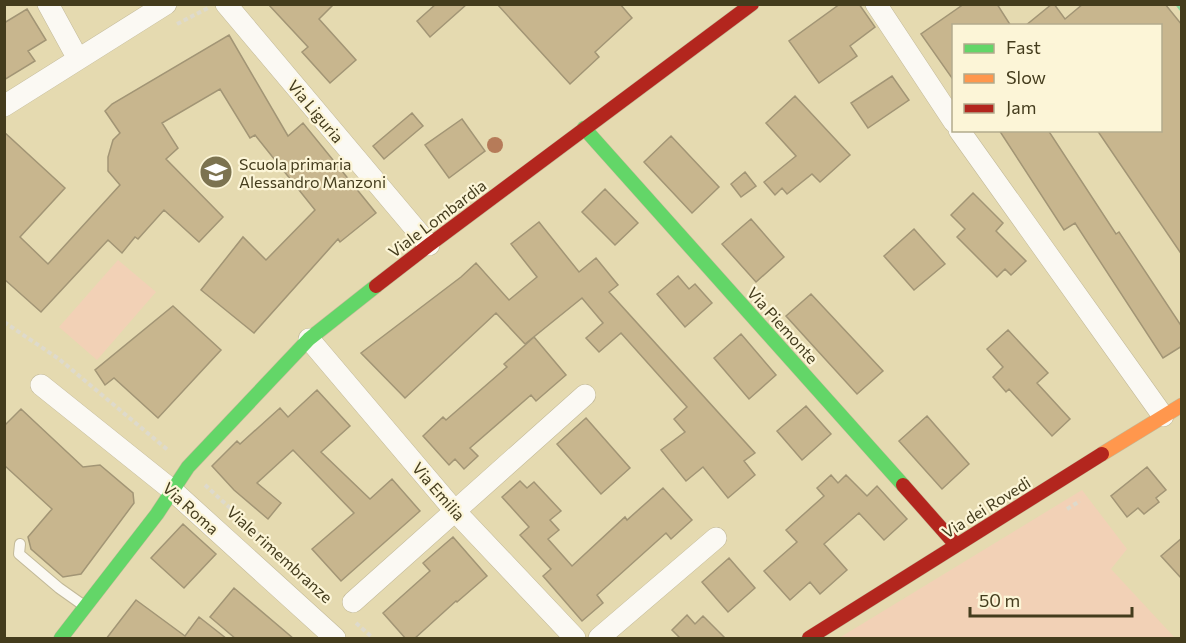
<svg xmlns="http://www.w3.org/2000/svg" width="1186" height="643" font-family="Commissioner,sans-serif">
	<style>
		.green { fill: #f2d1b6 }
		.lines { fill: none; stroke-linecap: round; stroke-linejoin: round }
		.stream { stroke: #8bd99d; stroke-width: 7 }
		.building { fill: #c8b68e; stroke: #a29575; stroke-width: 1.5 }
		.lane-casing { stroke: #c2b998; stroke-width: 12 }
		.street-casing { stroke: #c2b998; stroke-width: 22 }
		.fast-casing { stroke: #c2b998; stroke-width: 15 }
		.slow-casing { stroke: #c2b998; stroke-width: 15 }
		.jam-casing { stroke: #c2b998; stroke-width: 15 }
		.path { stroke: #dedacc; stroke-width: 4; stroke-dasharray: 4.5 3; stroke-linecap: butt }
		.lane { stroke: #fbf9f3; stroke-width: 10 }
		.street { stroke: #fbf9f3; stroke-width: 21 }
		.fast { stroke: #63d668; stroke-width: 14 }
		.slow { stroke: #ff974d; stroke-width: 14 }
		.jam { stroke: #b3261e; stroke-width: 14 }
		.tree { fill: #b67b59 }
		.labels { text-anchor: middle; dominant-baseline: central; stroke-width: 4.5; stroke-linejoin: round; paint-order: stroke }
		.street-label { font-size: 16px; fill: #443c1d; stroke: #fcf5d7 }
		.poi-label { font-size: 16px; fill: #443c1d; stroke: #fcf5d7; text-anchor: start }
	</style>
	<rect width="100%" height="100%" fill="#e5dab0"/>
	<path class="green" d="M118,260L156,292L97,360L59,327Z
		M1082,490L1127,549L1111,569L1175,638H839Z"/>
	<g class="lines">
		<path class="stream" d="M1179,4L1182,8"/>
	</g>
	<path class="building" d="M268,4H334L319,19L356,60L330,83L302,52L308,47Z
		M436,4H467L430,37L417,21Z
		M497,4H620L632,18L595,52L599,57L570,84Z
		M840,4H859L875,27L850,46L857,56L819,83L789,41Z
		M964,4H997L1011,26H954V81L921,34Z
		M1052,4H1054L1065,19L1083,4H1165L1182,25V255L1097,130H1161V26H1025Z
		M27,9L46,40L28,51L35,61L4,80V23Z
		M229,35L288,136L303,123L376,213L340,242L338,239L254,333L201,290L243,237L266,260L315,210L255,135L250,138L220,89L162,123L178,148L166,159L223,217L199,242L164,210L138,239L135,237L122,253L108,240L41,312L4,279V132L65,188L20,237L48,264L120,185L108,171V157L113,140L120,133L105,111L112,104Z
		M892,76L909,100L868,128L851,103Z
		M795,96L850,155L820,182L812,174L787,194L782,188L775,195L764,182L796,156L766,123Z
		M412,113L423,126L384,159L373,146Z
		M462,119L485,151L449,178L425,145Z
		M999,130H1048L1116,234L1119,232L1182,327V346L1163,358L1075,223L1064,230Z
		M671,136L719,187L692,213L644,162Z
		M745,172L756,186L741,197L731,184Z
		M605,189L638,223L615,245L582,212Z
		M973,193L1003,223L996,231L1026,261L1011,275L1005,269L997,277L957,237L965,229L951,215Z
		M751,219L784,257L756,282L722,244Z
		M539,222L579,272L596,258L618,285L609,292L755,453L744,461L755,475L728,498L703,467L686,481L661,450L685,432L674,419L687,407L621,333L599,352L586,338L603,323L582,298L525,344L496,313L405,398L361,353L461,277L476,263L509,300L537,277L511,244Z
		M914,229L945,264L914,290L884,256Z
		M678,276L689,289L695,284L712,303L685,327L657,294Z
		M811,294L883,371L857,394L786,316Z
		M173,306L221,350L158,418L114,378L105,385L95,370Z
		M1008,330L1048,373L1037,383L1070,419L1052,436L1009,389L1006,392L993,377L1003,367L987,349Z
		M741,334L776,375L749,399L714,358Z
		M534,337L566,375L536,401L531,395L470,448L478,456L464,469L455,459L449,465L423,436L443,417L446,420L507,367L504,364Z
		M317,390L350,426L321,452L370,499L392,479L420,511L341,581L312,549L354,513L293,450L257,483L281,503L268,519L234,490L212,466L237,441L240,444L280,408L288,417Z
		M806,406L831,434L802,460L777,431Z
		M21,409L83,467L100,465L133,493L134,503L81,574L63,577L31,549L28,537L52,509L4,465V426Z
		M927,416L969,464L942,489L899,441Z
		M586,418L630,468L601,494L557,444Z
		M1147,467L1166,490L1156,498L1159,502L1144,514L1138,508L1127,517L1111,496Z
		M831,475L838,483L846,475L867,496L877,486L907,519L884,540L859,513L824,544L847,570L820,594L810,582L790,600L764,571L797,542L786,530L824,496L817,488Z
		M520,481L527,488L534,482L561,511L550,520L559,530L548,539L572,566L625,517L627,520L663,488L692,520L671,539L666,533L597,595L603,603L582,621L543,576L551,569L520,535L529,527L502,497Z
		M183,524L216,554L184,588L151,558Z
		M453,537L487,576L457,602L456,601L414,639H406L383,613L430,571L423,563Z
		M1182,538V579L1161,556Z
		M729,558L755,588L728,612L702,582Z
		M234,588L294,639H236L210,617Z
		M136,600L185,636L199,617L227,639H106Z
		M687,615L695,624L703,616L726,639H681L672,630Z"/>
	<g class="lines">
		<g class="lane-casing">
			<path id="lane" d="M20,544L19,554L59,588L83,605"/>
		</g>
		<g class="street-casing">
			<path id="street" d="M48,4L78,59
				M226,4L429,245
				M876,4L954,122
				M4,106L166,4
				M959,130L1163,416
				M309,339L454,510L575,638
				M41,385L172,490L335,638
				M353,602L585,395
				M599,638L716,538"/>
		</g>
		<g class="fast-casing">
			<path id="fast" d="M584,128L903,485
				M61,638L157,514L188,467L309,339L376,286"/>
		</g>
		<g class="slow-casing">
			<path id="slow" d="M1102,454L1182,405"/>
		</g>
		<g class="jam-casing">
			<path id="jam" d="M376,286L429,245L752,4
				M903,485L956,545
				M809,638L1102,454"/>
		</g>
		<path class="path" d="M177,24L208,8
			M4,322L59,359L169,451
			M205,485L332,602
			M1067,509L1080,501
			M356,623L373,638"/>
		<use href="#lane" class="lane"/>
		<use href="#street" class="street"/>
		<use href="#fast" class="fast"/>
		<use href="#slow" class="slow"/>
		<use href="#jam" class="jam"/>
	</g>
	<circle class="tree" cx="495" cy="145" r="8"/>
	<defs>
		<g id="school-disc" transform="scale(1.725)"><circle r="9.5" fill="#7c7350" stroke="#fcf5d7"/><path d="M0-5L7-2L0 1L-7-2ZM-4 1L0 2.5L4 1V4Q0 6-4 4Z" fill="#fff"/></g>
	</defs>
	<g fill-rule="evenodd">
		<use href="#school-disc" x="216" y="172"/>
	</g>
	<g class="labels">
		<g class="street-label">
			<text transform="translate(316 111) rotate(50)">Via Liguria</text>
			<text transform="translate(437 218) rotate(-37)">Viale Lombardia</text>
			<text transform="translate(783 325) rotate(48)">Via Piemonte</text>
			<text transform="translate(439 491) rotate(49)">Via Emilia</text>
			<text transform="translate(986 507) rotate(-32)">Via dei Rovedi</text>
			<text transform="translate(191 508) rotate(42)">Via Roma</text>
			<text transform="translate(280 554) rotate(42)">Viale rimembranze</text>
		</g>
		<g class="poi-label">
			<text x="239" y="163">Scuola primaria<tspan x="239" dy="18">Alessandro Manzoni</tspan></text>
		</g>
	</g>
	<rect width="1186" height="643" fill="none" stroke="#443c1d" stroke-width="12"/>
	<rect x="952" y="24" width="210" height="108" fill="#fcf5d7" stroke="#b2ab8d" stroke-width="1.5"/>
	<rect x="964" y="44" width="30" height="9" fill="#63d668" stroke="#b2ab8d" stroke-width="1.5"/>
	<text x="1006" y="54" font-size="18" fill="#443c1d">Fast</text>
	<rect x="964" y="74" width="30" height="9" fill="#ff974d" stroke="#b2ab8d" stroke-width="1.5"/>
	<text x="1006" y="84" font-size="18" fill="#443c1d">Slow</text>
	<rect x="964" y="104" width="30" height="9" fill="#b3261e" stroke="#b2ab8d" stroke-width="1.5"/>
	<text x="1006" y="114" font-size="18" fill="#443c1d">Jam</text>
	<path d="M970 607v9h162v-9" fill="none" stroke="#443c1d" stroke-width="3"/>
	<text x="979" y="607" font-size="18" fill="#443c1d" stroke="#fcf5d7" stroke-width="4.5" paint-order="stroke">50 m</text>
</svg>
